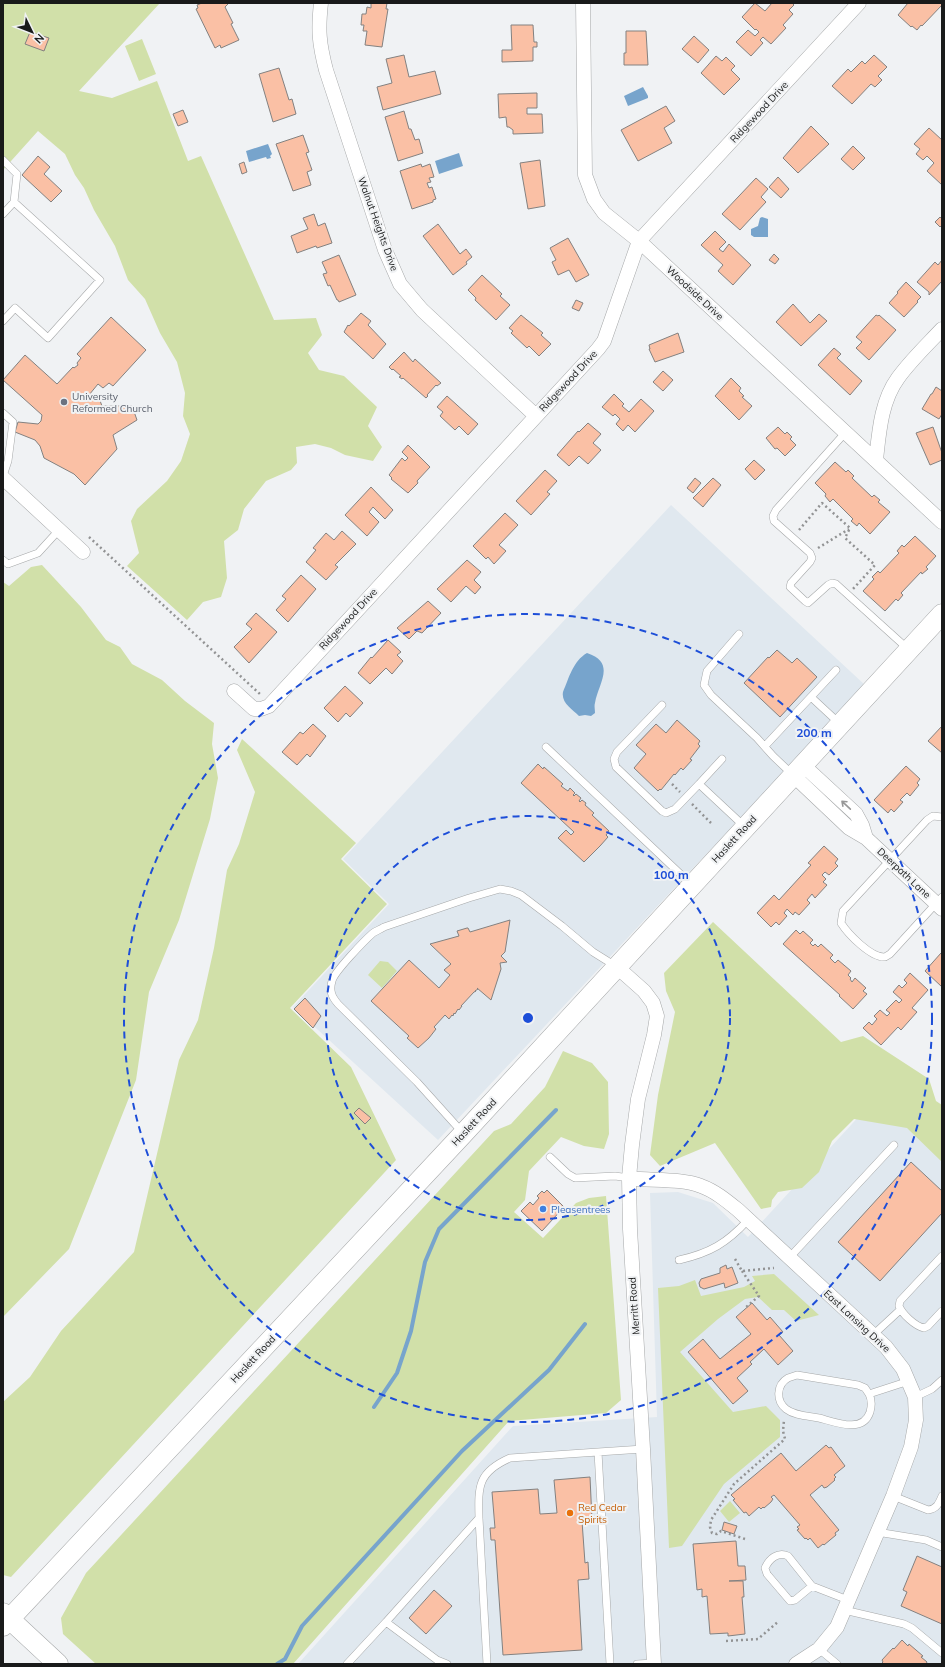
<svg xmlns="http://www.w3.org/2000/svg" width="945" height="1667" font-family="Mulish,sans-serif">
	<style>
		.built { fill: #e0e8ef }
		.green { fill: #d1e0a9 }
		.water { fill: #77a4cc }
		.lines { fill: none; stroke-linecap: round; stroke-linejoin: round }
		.stream { stroke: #77a4cc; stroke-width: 4 }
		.building { fill: #fac0a5; stroke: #838180 }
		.lane-casing { stroke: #a6a8a9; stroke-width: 8 }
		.street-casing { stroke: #a6a8a9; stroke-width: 15 }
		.secondary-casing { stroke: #a6a8a9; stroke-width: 21 }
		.path { stroke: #929394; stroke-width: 2.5; stroke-dasharray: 2 3; stroke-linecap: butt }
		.lane { stroke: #fff; stroke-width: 7 }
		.street { stroke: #fff; stroke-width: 14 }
		.secondary { stroke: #fff; stroke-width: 20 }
		.oneway { stroke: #989898 }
		.ring { fill: none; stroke: #1d4ed8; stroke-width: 2; stroke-dasharray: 7 5 }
		.worship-dot { fill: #6b7280; stroke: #f0f2f4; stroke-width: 1.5 }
		.shop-dot { fill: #3f7fe0; stroke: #f0f2f4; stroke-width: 1.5 }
		.food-dot { fill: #e8710a; stroke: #f0f2f4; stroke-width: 1.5 }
		.labels { text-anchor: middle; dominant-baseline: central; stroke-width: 4; stroke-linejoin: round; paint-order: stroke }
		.street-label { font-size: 10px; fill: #191a1a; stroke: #f0f2f4 }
		.worship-label { font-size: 10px; fill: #5b616d; stroke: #f0f2f4; text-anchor: start }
		.shop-label { font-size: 10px; fill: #366cbe; stroke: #f0f2f4; text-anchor: start }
		.food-label { font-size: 10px; fill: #c56008; stroke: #f0f2f4; text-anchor: start }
		.centre { fill: #1d4ed8; stroke: #f0f2f4; stroke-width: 2 }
		.ring-label { font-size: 12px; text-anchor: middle; font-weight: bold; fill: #1d4ed8; stroke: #f0f2f4; stroke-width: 4; stroke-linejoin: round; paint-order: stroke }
	</style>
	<rect width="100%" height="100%" fill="#f0f2f4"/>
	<path class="built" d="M671,505L865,685L438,1140L293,1007L389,904L343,859Z
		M886,1087L942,1139V1664H298L513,1426L657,1417L650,1193L678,1192L713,1203L748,1237Z"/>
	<path class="green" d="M3,3H160L79,91L112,98L157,81L188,161L201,156L274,320L316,318L322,335L308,353L319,370L344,376L377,407L368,426L382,447L373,461L345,455L331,448L315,444L296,447L297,463L291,470L266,481L244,509L238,530L224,541L227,578L221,597L203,602L187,620L127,566L139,553L131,521L137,509L167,481L181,461L190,434L183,416L185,393L177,362L160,333L145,299L128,280L115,246L94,210L84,188L75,175L65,154L38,131L3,170Z
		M142,39L156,74L139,81L125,46Z
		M42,565L81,607L106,640L120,647L132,664L162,680L185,701L214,723L212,744L218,778L210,819L179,920L149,992L136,1080L69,1249L3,1317V582L9,586L31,567Z
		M242,739L356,843L341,859L387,904L290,1008L351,1067L396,1160L11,1577L3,1575V1402L30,1377L61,1331L134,1252L179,1060L198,1020L214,948L227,870L239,844L255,792L237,750Z
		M713,922L841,1042L863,1036L929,1079L936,1101L942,1105V1162L907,1128L854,1119L832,1141L819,1172L802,1188L778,1192L772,1200L771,1207L761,1209L715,1143L660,1166L650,1155L658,1095L675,1012L666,991L664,973Z
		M380,961L388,962L397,971L382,988L368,975Z
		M563,1051L592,1063L608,1082L609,1134L604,1149L584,1146L561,1137L529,1171L525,1200L514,1212L543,1238L576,1203L589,1198L606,1196L621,1400L606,1413L509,1421L293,1664H96L63,1634L61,1618L86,1573L494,1131L511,1124L545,1087Z
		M774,1274L819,1315L796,1321L784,1310H772L758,1297L745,1299L718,1319L680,1352L733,1412L766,1406L780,1420V1437L724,1484L682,1546L669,1548L658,1288L679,1286L695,1280L701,1296L744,1287L755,1281L752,1276Z
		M730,1501L740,1513L729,1522L720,1511Z"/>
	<path class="water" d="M643,87L648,96V98L628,106L624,96Z
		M268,144L272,154L270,156L271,158L267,159L266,157L249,162L246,151Z
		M459,153L463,166L439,174L435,161Z
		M762,217L768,219V237H754L751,235V229L758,226L760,218Z
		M587,653C617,663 598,684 595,703C594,706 595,709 595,713L591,716L585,715L579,716C572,709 561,703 563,692C569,678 573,661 587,653Z"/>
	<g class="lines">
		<path class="stream" d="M374,1407L397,1373L411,1331L425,1262L439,1229L556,1110
			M277,1664L285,1659L302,1626L462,1451L549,1370L585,1324"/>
	</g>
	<path class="building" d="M202,3H229L225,7L233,23L231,24L239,40L221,48L220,45L215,48L196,9L198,8L197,5Z
		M371,3H387L386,9H388L382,47L365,45L367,31H363L364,25H361L362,14H366L367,7L371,8Z
		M755,3L765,11L772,3H792L794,5L789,10L793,14L783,25L786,28L771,44L763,37L760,40L763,43L751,56L736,42L748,30L755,36L759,32L756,29L755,30L742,17Z
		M908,3H942V5L922,26L921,25L917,30L912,26L911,27L898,15Z
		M511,25H533L534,42H537V47H533V61L502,62V50H512Z
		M626,31H646L648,65H624V53H626Z
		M30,32L49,38L44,51L25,44Z
		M694,36L709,50L698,63L682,49Z
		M404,55L409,77L435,71L441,94L383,110L377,87L392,83L386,59Z
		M874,55L887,67L878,76L882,80L875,87L871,84L852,104L832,86L848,69L851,72L862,61L865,64Z
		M716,56L722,61L726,57L735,66L731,70L740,79L724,95L701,73Z
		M279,68L289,100L292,99L296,114L273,122L259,74Z
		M537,93V108H527V114H542L543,133L513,134V130L509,127H507L506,117L499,118L498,94Z
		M666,106L675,121L664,128L672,143L638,161L621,130Z
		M183,110L188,122L178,126L173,114Z
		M404,111L409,129H411L415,140L419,139L423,153L398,161L385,117Z
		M811,126L829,144L798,173L783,158Z
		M929,128L942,140V185L927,171L934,163L927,156L923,160L916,154L920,149L914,144Z
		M303,135L309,152L306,153L312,170L307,172L311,185L293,191L276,144Z
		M853,146L865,158L853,170L841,159Z
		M38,156L50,167L44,174L62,191L51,202L22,175Z
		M540,160L545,206L528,209L520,163Z
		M244,162L247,172L242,174L239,164Z
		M421,164L422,167L430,164L434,177L429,178L431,182L427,183L429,188L432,187L436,199L433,200V202L412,209L400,171Z
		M778,177L789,189L781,198L769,187Z
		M756,178L768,189L761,197L766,202L740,230L722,214Z
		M314,214L318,226L325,223L332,243L317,248L316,246L297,253L291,236L308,229L303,218Z
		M940,217L942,219V225L940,227L935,222Z
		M438,224L460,254L466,249L472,257L466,262L467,264L453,275L423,236Z
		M715,231L726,242L719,249L723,252L729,244L751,265L733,285L718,271L723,265L701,245Z
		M568,238L589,275L576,282L569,270L558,275L552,262L556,260L550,248Z
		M774,254L779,259L775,264L769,260Z
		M339,255L356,295L339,302L338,300H337L330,285L328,286L323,274L327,273L322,262Z
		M942,260V281L929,295V292L917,282L935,262L938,265Z
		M482,275L502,294L500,296L510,305L496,320L475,300L476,298L468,290Z
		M906,282L921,297L917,301L918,302L904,317L889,303L898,293L897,292Z
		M576,300L583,303L579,311L572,308Z
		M793,304L810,323L819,314L827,321L801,346L776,322Z
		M361,313L371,321L368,325L386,344L373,359L344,332L348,325L349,326Z
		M521,315L543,333L541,335L551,344L539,356L529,346L527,348L511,333L513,331L509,328Z
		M876,315L878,316L879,315L896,330L869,360L856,348L862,342L856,337Z
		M111,317L146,350L113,386L109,383L103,388L98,384L89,395H94V398H99L102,406H132L137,420L113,435L117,449L85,485L74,474L44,458L40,446L35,440L15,432L18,422L38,424L41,421L42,415L3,380L25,355L57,384L73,367L74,368L78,365L77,363L81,358L77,354Z
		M678,333L684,352L655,362L649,349H650L649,345Z
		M834,348L841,354L837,358L862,381L850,395L818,365Z
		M404,352L413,362L415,359L441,383L437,386L436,385L427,395L428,396L426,398L403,378L402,379L399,377L401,376L393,369L392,370L389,367Z
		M663,371L673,380L663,391L653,382Z
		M731,378L741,388L739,391L744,396L742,397L752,406L739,420L715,396Z
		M936,387L942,391V414L939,419L922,409L931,394H932Z
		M614,394L624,404L622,406L629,412L641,399L654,411L635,432L628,425L623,431L616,424L620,419L615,414L613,416L602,407Z
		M447,396L478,424L468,435L459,426L455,430L440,416L443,412L437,407Z
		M588,423L601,434L593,443L601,450L588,464L579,456L569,466L557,455L578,431L579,432Z
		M778,427L785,434L787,432L792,437L790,439L796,445L785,456L777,448L775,449L766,438Z
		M933,427L942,453V460L930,465L916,433Z
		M408,445L430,467L417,481L418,483L408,493L391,479L392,478L389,475L402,458L405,461L408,458L402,452Z
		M754,460L765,470L755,480L745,469Z
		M835,462L846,472L848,470L854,476L852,478L872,497L874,495L880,500L878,502L890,512L870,534L859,523L857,526L851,521L853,519L833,499L830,502L825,496L826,494L815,483Z
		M545,470L557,481L547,492L550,494L531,515L516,501Z
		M695,478L701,483L693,493L687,488Z
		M713,478L721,485L703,507L693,498Z
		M371,487L393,510L385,519L373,507L369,512L379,522L367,536L345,515Z
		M505,513L518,525L499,545L506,551L494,564L488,557L486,559L473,546Z
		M342,531L356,544L335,565L338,567L326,580L306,562L316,550L313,548L326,533L334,540Z
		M915,536L936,556L926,567L928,569L922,574L921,572L901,593L903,595L898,601L896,599L885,611L863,591L874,579L872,577L878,571L880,573L899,553L897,551L902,545L904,547Z
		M467,560L481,572L474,580L481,587L475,594L466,586L451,602L437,589Z
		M301,575L316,589L288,622L276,610L286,599L282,596Z
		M428,601L441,613L422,633L417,631L409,639L397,628Z
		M256,613L277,632L249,663L234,647L252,629L246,624Z
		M388,640L401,652L397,655L403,661L392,674L386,668L370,684L358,673L371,657L372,658Z
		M777,650L792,663L797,658L817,677L780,717L744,683L768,657L769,658Z
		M345,686L363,703L350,717L346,713L338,722L324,708Z
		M677,720L700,741L698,744L700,746L690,759L692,760L683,770L681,768L675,775L674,774L661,790L660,789L658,791L634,768L646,754L636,745L656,724L666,733Z
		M313,724L326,736L310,757L307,754L297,765L282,752L300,732L303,734Z
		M942,726V753L928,741Z
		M538,764L543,769L544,767L563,784L561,786L565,789L568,791L570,788L575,793L573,795L574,796L576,794L581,798L579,801L580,802L582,800L586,803L585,805L594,813L592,815L609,831L606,835L608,837L600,846L584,862L558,838L566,830L571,835L574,832L521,783Z
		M906,766L920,779L917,783L919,785L910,796L907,793L900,800L903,802L894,812L891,809L888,813L874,800Z
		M824,846L838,859L835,863L838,866L829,875L825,872L822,875L826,879L823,882L827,885L815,898L812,894L807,900L810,903L799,915L795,912L793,915L787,909L784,913L787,916L779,925L776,922L771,927L757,913L774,895L779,900L811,865L808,863Z
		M510,920L505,952L501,956L507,962L500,963L501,969L491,1000L477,988L478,989L475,991H476L474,992L461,1006H462L459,1010L458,1009L455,1014L454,1013L453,1016L452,1015L449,1019L445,1015L434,1027L436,1029L429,1038L418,1048L407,1038L409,1036L371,1001L409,960L439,988L450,975L444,970L451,964L430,944L459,936L457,931L467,928H468L470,932Z
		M796,930L800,934L803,931L813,940L810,943L813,946L815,944L818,947L821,944L833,955L830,958L835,963L838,960L851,971L848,975L851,978L850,979L852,982L855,978L866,988L863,991L867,994L853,1009L839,996L840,995L783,944Z
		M941,953L942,954V987L925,971Z
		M910,973L928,990L912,1008L917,1012L901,1030L898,1027L881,1045L863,1028L869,1022L872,1025L877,1019L874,1016L880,1010L887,1016L890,1013L886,1010L896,1000L899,1003L902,1000L893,992L899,985L902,988L907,983L904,980Z
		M305,998L321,1016L313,1028L294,1009Z
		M359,1108L371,1118L365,1124L354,1113Z
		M911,1162L942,1191V1213L880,1281L838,1242Z
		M547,1190L564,1207L542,1231L521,1211L530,1202L533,1205L539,1198L537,1196L542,1191L544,1193Z
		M726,1265L727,1269L732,1267L738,1283L725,1288L724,1283L704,1289L700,1287L699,1283L701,1279L720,1273V1268Z
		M752,1303L767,1320L770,1317L783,1332L779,1335L793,1351L778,1365L764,1349L750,1362L752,1364L737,1378L748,1391L733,1404L688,1352L703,1339L720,1359L751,1334L736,1317Z
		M826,1445L829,1448L831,1447L845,1466L834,1475L836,1477L834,1479L835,1480L827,1487L824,1488L822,1485L810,1495L839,1530L835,1533L836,1535L824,1545L823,1544L818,1548L810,1538L808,1540L806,1538L805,1539L797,1530L799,1529L797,1527L800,1525L774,1495L771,1497L773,1499L771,1502L764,1508L763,1507L761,1509L759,1507L749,1516L746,1512L744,1513L733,1500L735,1499L731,1495L781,1453L796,1471Z
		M590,1477L592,1520L582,1521L585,1563L588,1562L589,1579L578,1580L582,1650L503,1655L495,1540H491L490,1528H495L492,1492L538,1489L540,1514L557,1513L554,1480Z
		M724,1522L737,1526L734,1534L722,1530Z
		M736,1541L738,1566H745L746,1580L729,1581H743L744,1597H742L745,1634L728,1636V1633L710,1634L707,1596L702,1597V1589L697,1590L693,1544Z
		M917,1556L942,1567V1624L901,1606L907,1592L903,1590Z
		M434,1590L452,1606L426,1634L409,1618Z
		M902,1640L908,1646L909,1644L923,1656L921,1657L927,1662L926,1664H881L883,1662L882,1660L893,1648L894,1649Z"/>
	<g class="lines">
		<g class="lane-casing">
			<path id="lane" d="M3,160L17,174L14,202
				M3,214L14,202L100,280L48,338L15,308L3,321
				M3,413L13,422L8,461L3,476
				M845,433L776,510L773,516L774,521L810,553L812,558L810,562L791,583L790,587L805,601L808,603L828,585L832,583L836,584L908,649
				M3,560L8,564L38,553L59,530
				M739,634L707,671L704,685L711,695L757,738L773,756L793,775
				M811,697L839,723
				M662,705L617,752L614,759L616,767L662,811L666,813L675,809L699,784L745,827
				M765,746L836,670
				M546,747L691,884
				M699,784L722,759
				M942,817L933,816L927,820L843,911L841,923C848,934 871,958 885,957L890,954L942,897
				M462,1132L417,1082L338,1004C332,997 329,991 332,981C334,972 365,940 373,933C376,931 381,929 384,927L469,898L500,889L511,891L521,895L562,926L593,952L617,967
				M550,1157L568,1174L575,1178L615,1176L629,1178
				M942,1256L900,1301L899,1306C902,1314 915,1326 924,1328L928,1326L942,1311
				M789,1258L894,1145
				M679,1260C710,1253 727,1243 748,1220
				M873,1335L900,1310
				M869,1394C872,1400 872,1405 870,1412C863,1434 835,1422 819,1418C808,1416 795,1416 786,1409C776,1401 776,1385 788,1378C791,1377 794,1376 797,1375L858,1385L865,1388L869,1394L909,1381
				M915,1397L932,1389L942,1380
				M893,1496L928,1510C937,1509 939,1503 942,1496
				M479,1518L487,1664
				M877,1532L926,1540L942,1547
				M812,1586L795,1600L790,1601L767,1574L765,1568C769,1559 778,1551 788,1556L812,1586L848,1600
				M844,1610L904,1624L912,1628L942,1653
				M819,1649L837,1664
				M347,1664L386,1622
				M447,1664L437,1660L386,1622L479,1518C478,1486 478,1472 510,1458L598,1452
				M610,1664L598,1452L643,1449
				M637,1664L654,1663"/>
		</g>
		<g class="street-casing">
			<path id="street" d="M321,3C318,30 319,43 326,70L385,250L400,284L422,310L536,416
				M583,3L585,175L594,199L604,213L639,241L942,522
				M876,460C879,433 881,401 898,378C911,360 927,345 942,329
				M3,478L83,552
				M234,691L254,709H261L269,706L598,349L604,341L639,241L859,3
				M803,765L856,814L862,825L866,838
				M793,775L849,828L866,838L942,909
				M617,967L644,991L653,1003L657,1016L654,1035L638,1099L632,1145L629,1178L630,1229L643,1449L654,1664
				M629,1178C651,1181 681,1178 701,1186C715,1191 727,1201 738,1210L886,1347L903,1369L915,1397L916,1420L911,1447L893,1496L837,1627L819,1649L796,1664"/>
		</g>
		<g class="secondary-casing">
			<path id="secondary" d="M3,1613L58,1664
				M3,1626L463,1134L942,614"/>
		</g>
		<path class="path" d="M799,530L822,503L850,528L845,538L875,565L853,589
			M89,537L261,695
			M818,548L849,529
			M672,784L680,792
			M692,804L711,823
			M735,1259L742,1271L774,1268
			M742,1271L759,1296L745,1308
			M745,1539L721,1531L717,1534L712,1533L710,1527L711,1520L734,1484L785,1439L783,1431L784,1420
			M726,1641L758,1639L779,1621"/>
		<use href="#lane" class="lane"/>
		<use href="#street" class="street"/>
		<use href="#secondary" class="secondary"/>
	</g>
	<defs><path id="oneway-shaft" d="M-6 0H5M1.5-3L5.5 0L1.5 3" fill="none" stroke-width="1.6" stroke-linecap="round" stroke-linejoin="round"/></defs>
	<use class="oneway" href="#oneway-shaft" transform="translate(846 805) rotate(-137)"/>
	<g class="ring">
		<circle cx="528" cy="1018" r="202"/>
		<circle cx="528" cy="1018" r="404"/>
	</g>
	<circle class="worship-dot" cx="64" cy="402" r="4"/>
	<circle class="shop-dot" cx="543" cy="1209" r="4"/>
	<circle class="food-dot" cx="570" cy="1513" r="4"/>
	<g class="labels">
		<g class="street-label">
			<text transform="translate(759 112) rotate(-47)">Ridgewood Drive</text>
			<text transform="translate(378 224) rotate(70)">Walnut Heights Drive</text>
			<text transform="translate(695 293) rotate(43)">Woodside Drive</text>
			<text transform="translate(568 381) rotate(-47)">Ridgewood Drive</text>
			<text transform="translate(348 619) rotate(-47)">Ridgewood Drive</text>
			<text transform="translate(734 839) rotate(-47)">Haslett Road</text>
			<text transform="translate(904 873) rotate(43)">Deerpath Lane</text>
			<text transform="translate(474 1122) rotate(-47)">Haslett Road</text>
			<text transform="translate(634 1306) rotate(-94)">Merritt Road</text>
			<text transform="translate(857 1321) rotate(43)">East Lansing Drive</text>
			<text transform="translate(253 1359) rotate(-47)">Haslett Road</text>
		</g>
		<g class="worship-label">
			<text x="72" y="396">University<tspan x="72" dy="12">Reformed Church</tspan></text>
		</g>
		<g class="shop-label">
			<text x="551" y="1209">Pleasentrees</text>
		</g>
		<g class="food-label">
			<text x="578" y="1507">Red Cedar<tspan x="578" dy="12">Spirits</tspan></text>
		</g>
	</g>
	<circle cx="528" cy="1018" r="6" class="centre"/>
	<g class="ring-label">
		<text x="814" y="737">200 m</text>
		<text x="671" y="879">100 m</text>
	</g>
	<rect width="945" height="1667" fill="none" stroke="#191a1a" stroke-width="8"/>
	<g transform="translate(32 32) rotate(133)" stroke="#f0f2f4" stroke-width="3" paint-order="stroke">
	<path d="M0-3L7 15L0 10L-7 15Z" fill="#191a1a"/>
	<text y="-6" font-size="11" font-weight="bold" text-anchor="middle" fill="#191a1a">N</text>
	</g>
</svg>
